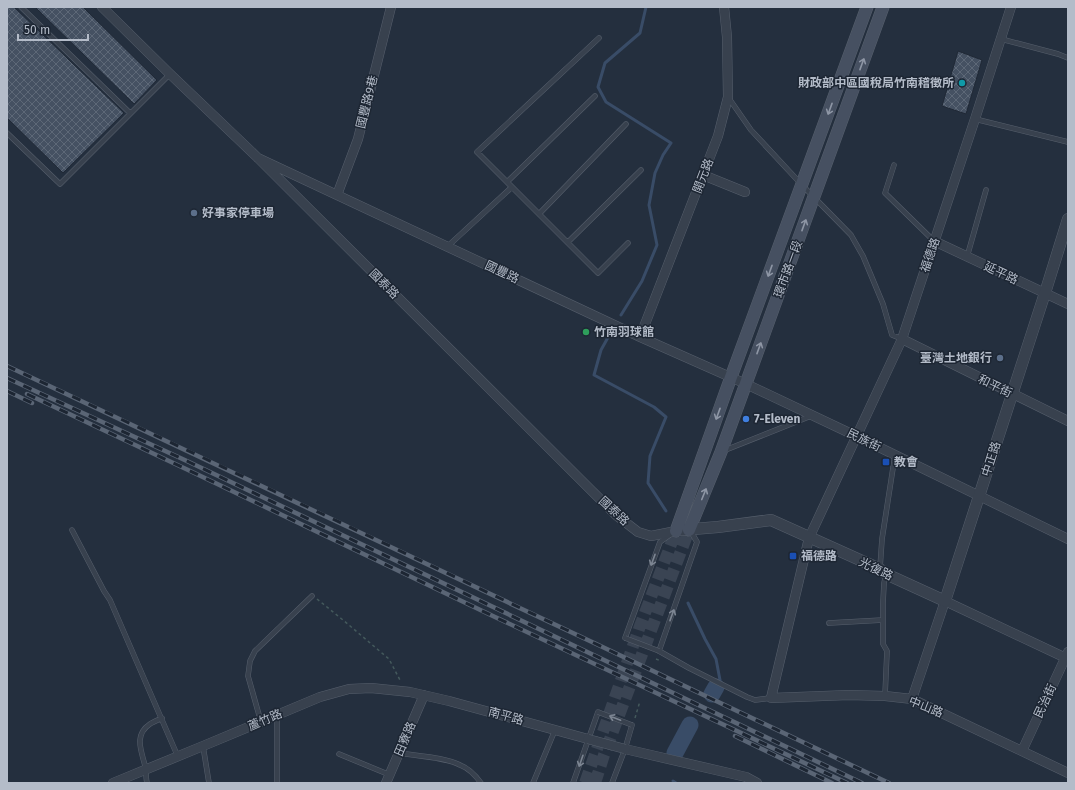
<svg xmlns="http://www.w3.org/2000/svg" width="1075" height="790" font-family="'Fira Sans','Noto Sans TC',sans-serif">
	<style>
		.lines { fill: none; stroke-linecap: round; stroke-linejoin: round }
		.stream { stroke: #394c67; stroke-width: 3 }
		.river { stroke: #394c67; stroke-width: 17 }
		.building { fill: url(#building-cross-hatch); stroke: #1f2835 }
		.secondary-tunnel { stroke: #3a4453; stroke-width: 12; stroke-dasharray: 12 6; stroke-linecap: butt }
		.service-casing { stroke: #565f6c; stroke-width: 5.5 }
		.minor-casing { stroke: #565f6c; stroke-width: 10 }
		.tertiary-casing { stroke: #565f6c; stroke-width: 12 }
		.secondary-casing { stroke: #565f6c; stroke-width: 13 }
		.path { stroke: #44595c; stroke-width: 1.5; stroke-dasharray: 3 3; stroke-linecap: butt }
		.service { stroke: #38414e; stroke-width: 4.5 }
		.minor { stroke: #38414e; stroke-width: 9 }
		.tertiary { stroke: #38414e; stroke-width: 11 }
		.secondary { stroke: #465061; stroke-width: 12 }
		.rail-casing { stroke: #5a6575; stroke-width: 4.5 }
		.rail { stroke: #1d2633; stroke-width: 3; stroke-dasharray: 9; stroke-linecap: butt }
		.service-bridge-casing { stroke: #565f6c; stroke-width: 5.5; stroke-linecap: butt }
		.minor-bridge-casing { stroke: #565f6c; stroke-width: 10; stroke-linecap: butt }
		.service-bridge { stroke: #38414e; stroke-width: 4.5 }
		.minor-bridge { stroke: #38414e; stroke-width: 9 }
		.oneway { stroke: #8e96a5 }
		.oneway2 { stroke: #7c8592 }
		.culture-dot { fill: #0f9aa8; stroke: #1d2633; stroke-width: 1.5 }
		.service-dot { fill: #5c6f8a; stroke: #1d2633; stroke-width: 1.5 }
		.leisure-dot { fill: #2e9e5b; stroke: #1d2633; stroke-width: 1.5 }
		.shop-dot { fill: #3f7fe0; stroke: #1d2633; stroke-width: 1.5 }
		.transit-dot { fill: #1a4fb4; stroke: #1d2633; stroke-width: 1.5 }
		.labels { text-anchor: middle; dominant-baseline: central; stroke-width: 3; stroke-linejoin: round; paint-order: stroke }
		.poi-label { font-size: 12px; font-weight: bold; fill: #b4bcc9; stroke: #1d2633; text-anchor: start }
		.street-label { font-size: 12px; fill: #b4bcc9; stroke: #1d2633 }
	</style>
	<defs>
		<pattern id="building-cross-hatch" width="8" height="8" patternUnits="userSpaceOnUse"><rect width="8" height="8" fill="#455162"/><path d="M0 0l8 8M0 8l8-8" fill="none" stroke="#5d6877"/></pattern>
	</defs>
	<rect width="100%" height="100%" fill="#242f3e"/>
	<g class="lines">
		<path class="stream" d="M621,315L642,281L657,245L649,205L655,173L663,155L671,143L606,102L598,87L605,63L640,33L646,7
			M611,332L601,350L594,375L654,407L666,417L650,456L648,483L666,511
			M688,603L705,639L716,659L720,680
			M673,781L676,783"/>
		<path class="river" d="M712,694L716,687
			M675,753L690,725"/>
	</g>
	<path class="building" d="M7,7H14L124,113L63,173L7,118Z
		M35,7H83L157,80L134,104Z
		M958,51L982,60L966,114L942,106Z"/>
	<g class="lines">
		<path class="secondary-tunnel" d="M585,783L640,626L676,531
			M595,783L604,755L689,530"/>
		<g class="service-casing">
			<path id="service" d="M21,7L130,113
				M599,38L477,152L598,273L628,243
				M1001,39L1058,54L1068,58
				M728,97L751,130L802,185L851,235L863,256L883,304L892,335L902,339
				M975,119L1068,142
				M7,133L60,184L170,74
				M894,165L885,193L934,241
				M507,182L595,96
				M539,214L626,124
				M568,242L641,170
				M448,246L512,187
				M967,257L986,190
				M723,451L811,416
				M72,530L104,591L110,600L178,757
				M690,530L697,542L659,651L689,668L747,697L755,700L771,698
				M880,568L882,539L895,455
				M829,623L883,620
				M625,638L660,542L671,534
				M885,696L887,651L883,644V603L884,583L886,574
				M277,715V783
				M261,722L248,676L250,661L255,651L312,596
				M203,746L209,783
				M399,753C417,756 445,757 460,765C468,768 476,776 481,783
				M339,754L390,775
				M147,783C146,779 146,774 146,770C143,754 132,736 150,724C153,722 158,720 162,718
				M533,783L555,730
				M573,783L598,712
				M612,783L625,749L632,725"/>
		</g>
		<g class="minor-casing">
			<path id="minor" d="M102,7L170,74L258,158L616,515L638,532L651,536L676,531
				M1011,7L975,119L902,339L809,538L771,698L849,695L885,696L912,699L1068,773
				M258,158L640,337L746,384L856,436L1068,539
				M703,175L745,192
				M337,195L358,139L391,7
				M934,241L1068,304
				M640,337L718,136L728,97L727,37L724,7
				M902,339L1068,421
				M912,699L945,601L1068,659
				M625,749L746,777L757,783
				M1022,751L1068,652
				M113,783L203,746L320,697L349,689L371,688L410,692L449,701L588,739
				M386,783L424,695"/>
		</g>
		<g class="tertiary-casing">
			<path id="tertiary" d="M681,530L718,527L771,520L880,569L886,574L945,601L1045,293L1068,219"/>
		</g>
		<g class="secondary-casing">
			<path id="secondary" d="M689,530L721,452L883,7
				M676,531L731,377L867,7"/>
		</g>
		<path class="path" d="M317,599L343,620L389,659L401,682
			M656,659L661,661
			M635,718L640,701"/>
		<use href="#service" class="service"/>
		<use href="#minor" class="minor"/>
		<use href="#tertiary" class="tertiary"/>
		<use href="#secondary" class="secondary"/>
		<g class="rail-casing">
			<path id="rail" d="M7,366C302,503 595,644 889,783
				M7,378L189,462L862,783
				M7,391L32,403
				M27,394L186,469L495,617L847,783
				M735,736L832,783"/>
		</g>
		<use href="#rail" class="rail"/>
		<g class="service-bridge-casing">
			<path id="service-bridge" d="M625,638L659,651
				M598,712L632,725"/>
		</g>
		<g class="minor-bridge-casing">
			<path id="minor-bridge" d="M588,739L625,749"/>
		</g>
		<use href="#service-bridge" class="service-bridge"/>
		<use href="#minor-bridge" class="minor-bridge"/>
	</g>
	<defs><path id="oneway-shaft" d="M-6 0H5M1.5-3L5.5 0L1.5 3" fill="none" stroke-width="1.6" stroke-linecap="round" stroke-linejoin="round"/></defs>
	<g class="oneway">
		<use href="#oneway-shaft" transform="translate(862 64) rotate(-70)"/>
		<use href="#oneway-shaft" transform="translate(830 109) rotate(110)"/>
		<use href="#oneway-shaft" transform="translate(804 225) rotate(-70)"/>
		<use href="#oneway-shaft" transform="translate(770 271) rotate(110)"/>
		<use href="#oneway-shaft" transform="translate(759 348) rotate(-70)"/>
		<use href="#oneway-shaft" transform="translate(718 414) rotate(110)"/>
		<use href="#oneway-shaft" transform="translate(704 494) rotate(-68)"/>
	</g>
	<g class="oneway2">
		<use href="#oneway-shaft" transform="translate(653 560) rotate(110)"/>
		<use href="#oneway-shaft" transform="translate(672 615) rotate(-70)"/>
		<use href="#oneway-shaft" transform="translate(615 718) rotate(-159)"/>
		<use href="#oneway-shaft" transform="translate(581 761) rotate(109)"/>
	</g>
	<circle class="culture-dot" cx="962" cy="83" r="4"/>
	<g class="service-dot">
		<circle cx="194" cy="213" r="4"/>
		<circle cx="1000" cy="358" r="4"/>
	</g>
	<circle class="leisure-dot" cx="586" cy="332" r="4"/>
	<circle class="shop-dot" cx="746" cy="419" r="4"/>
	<g class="transit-dot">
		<rect x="882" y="458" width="8" height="8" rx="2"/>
		<rect x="789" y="552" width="8" height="8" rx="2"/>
	</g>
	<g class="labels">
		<g class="poi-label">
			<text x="954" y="83" text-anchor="end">財政部中區國稅局竹南稽徵所</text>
			<text x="202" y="213">好事家停車場</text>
			<text x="594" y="332">竹南羽球館</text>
			<text x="992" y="358" text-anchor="end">臺灣土地銀行</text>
			<text x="754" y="419">7-Eleven</text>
			<text x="894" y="462">教會</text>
			<text x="801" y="556">福德路</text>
		</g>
		<g class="street-label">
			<text transform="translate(367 102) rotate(-76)">國豐路9巷</text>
			<text transform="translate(703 176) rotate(-69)">開元路</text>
			<text transform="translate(930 255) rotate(-71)">福德路</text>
			<text transform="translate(788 269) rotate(-70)">環市路一段</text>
			<text transform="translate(502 272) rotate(25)">國豐路</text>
			<text transform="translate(1001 273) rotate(25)">延平路</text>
			<text transform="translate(384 284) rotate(45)">國泰路</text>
			<text transform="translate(995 386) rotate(26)">和平街</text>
			<text transform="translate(864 440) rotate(26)">民族街</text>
			<text transform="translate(991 459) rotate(-72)">中正路</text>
			<text transform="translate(614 511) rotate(43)">國泰路</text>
			<text transform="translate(876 569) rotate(26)">光復路</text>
			<text transform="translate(1045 701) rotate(-65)">民治街</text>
			<text transform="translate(926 707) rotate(22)">中山路</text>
			<text transform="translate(506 716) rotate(15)">南平路</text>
			<text transform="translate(265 720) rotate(-23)">蘆竹路</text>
			<text transform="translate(405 739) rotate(-67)">田寮路</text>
		</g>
	</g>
	<rect width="1075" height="790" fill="none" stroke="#b4bcc9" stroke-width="16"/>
	<path d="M18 34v6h70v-6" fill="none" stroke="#b4bcc9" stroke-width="2"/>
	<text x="24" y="34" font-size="12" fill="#b4bcc9" stroke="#1d2633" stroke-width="3" paint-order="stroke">50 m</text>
</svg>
